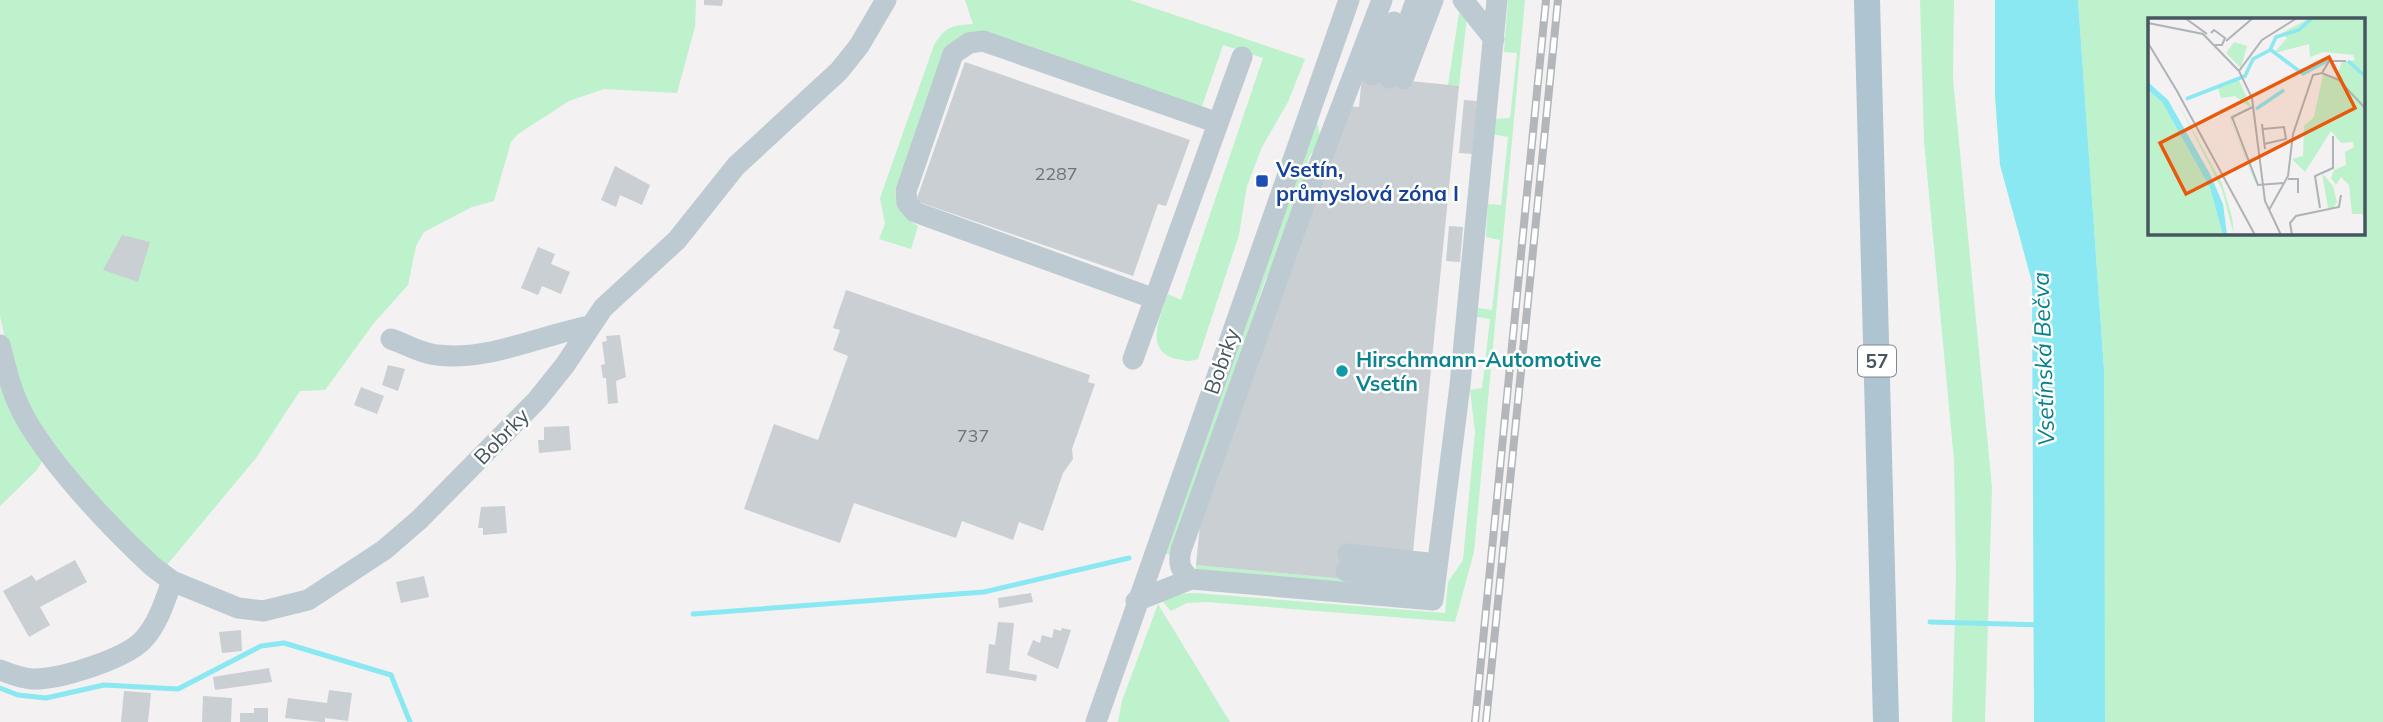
<svg xmlns="http://www.w3.org/2000/svg" width="2383" height="722" font-family="Mulish,sans-serif">
	<style>
		.green { fill: #bef2cc; fill-rule: evenodd }
		.water { fill: #89e8f1 }
		.lines { fill: none; stroke-linecap: round; stroke-linejoin: round }
		.stream { stroke: #89e8f1; stroke-width: 5 }
		.building { fill: #cacfd3 }
		.minor { stroke: #becad1; stroke-width: 21 }
		.major { stroke: #afc4d1; stroke-width: 26 }
		.rail-casing { stroke: #b3b7bb; stroke-width: 8 }
		.rail { stroke: #fff; stroke-width: 5; stroke-dasharray: 16; stroke-linecap: butt }
		.transit-dot { fill: #1a4fb4; stroke: #fff; stroke-width: 2.5 }
		.culture-dot { fill: #0f9aa8; stroke: #fff; stroke-width: 2.5 }
		.labels { text-anchor: middle; dominant-baseline: central; stroke-width: 5; stroke-linejoin: round; paint-order: stroke }
		.number-label { font-size: 18px; fill: #68757d }
		.shield { fill: #fff; stroke: #7e8990; stroke-width: 2 }
		.shield-label { font-size: 19px; font-weight: bold; fill: #475760 }
		.transit-label { font-size: 21px; font-weight: bold; fill: #164399; stroke: #fff; text-anchor: start }
		.culture-label { font-size: 21px; font-weight: bold; fill: #0d838f; stroke: #fff; text-anchor: start }
		.street-label { font-size: 21px; fill: #475760; stroke: #fff }
		.water-label { font-size: 23px; font-style: italic; fill: #07808c; stroke: #fff }
		.inset-river { fill: none; stroke: #89e8f1; stroke-width: 3.5 }
		.inset-road { fill: none; stroke: #aeb3b7; stroke-width: 2 }
		.view { fill: #e8590c; fill-opacity: 0.15; stroke: #e8590c; stroke-width: 3.5 }
		.inset-edge { fill: none; stroke: #475760; stroke-width: 3.5 }
	</style>
	<rect width="100%" height="100%" fill="#f3f1f1"/>
	<path class="green" d="M0,0H696L695,27L677,93L604,89L569,101L518,134L511,142L494,201L472,207L424,232L416,246L408,285L374,323L325,390L300,391L256,458L166,566L160,565L62,458L35,419L14,379L0,316Z
		M965,0H1130L1305,59L1288,102L1262,147L1247,186L1239,235L1198,359C1190,362 1186,361 1177,359C1143,351 1160,317 1168,294L1181,300L1263,58L1223,45L1201,109L987,36L947,47L895,191C897,210 902,216 918,226L911,249L879,239L885,224L880,198L934,45C945,27 952,25 973,24Z
		M1508,0H1525L1474,552L1455,622L1206,602L1187,603L1171,611L1162,601L1173,594L1196,593L1445,613L1448,582L1463,560L1475,432L1470,390L1482,388L1490,319L1477,317L1478,308L1492,310L1500,240L1486,237L1488,204L1501,205L1508,137L1492,134L1495,119L1510,118L1517,53L1504,52Z
		M1920,0H1954L1953,79L1992,488L1985,722H1952L1956,577L1954,460L1924,141Z
		M2078,0H2383V722H2104V370ZM2150,19H2364V233H2150Z
		M1459,13L1467,18L1459,86L1448,85Z
		M1317,120L1321,143L1310,155L1285,229L1279,260L1266,278L1173,555L1161,553Z
		M0,373L42,461L37,470L0,506Z
		M1196,565L1345,579L1402,590L1196,569Z
		M1158,604L1230,722H1118L1122,701Z"/>
	<path class="water" d="M1995,0H2078L2104,370L2105,722H2034L2032,282L2000,165L1995,96Z"/>
	<g class="lines">
		<path class="stream" d="M693,614L984,592L1129,558
			M1930,622L2039,625
			M0,688L18,695L46,698L104,685L178,689L261,646L284,643L391,675L410,722"/>
	</g>
	<path class="building" d="M704,0H723L722,6L704,5Z
		M965,62L1190,140L1166,206L1158,204L1133,276L916,201Z
		M1362,76L1459,86L1413,552L1345,579L1196,565L1200,525L1346,106L1359,107Z
		M1464,100L1477,101L1472,154L1459,153Z
		M615,166L650,185L642,205L620,195L616,207L601,200Z
		M1449,226L1463,227L1460,262L1446,261Z
		M122,235L150,242L138,282L103,270Z
		M538,247L555,254L551,264L570,272L561,294L542,286L538,295L521,288Z
		M846,290L1090,375L1088,382L1095,384L1072,449L1073,459L1063,473L1043,531L1019,522L1013,540L962,521L956,538L854,503L840,543L744,509L774,424L818,440L848,356L833,350L840,330L833,328Z
		M620,335L626,377L616,381L618,403L608,404L606,378H603L601,365L605,364L602,342L607,341L606,336Z
		M388,365L405,369L398,391L382,385Z
		M361,387L384,396L377,414L354,405Z
		M569,426L571,450L539,453L538,440H544V427Z
		M505,506L507,533L483,535V528H478L481,507Z
		M75,560L87,582L40,607L50,625L29,637L3,591L32,575L36,581Z
		M424,576L429,597L401,603L396,582Z
		M1031,593L1033,602L999,608L998,598Z
		M998,622L1014,623L1009,670L1037,675L1036,681L986,673L989,644L995,645Z
		M1062,628L1071,630L1058,669L1027,655L1033,640L1040,643L1042,635L1052,638L1054,629L1061,631Z
		M241,630L242,651L222,653L219,632Z
		M269,668L272,682L215,690L213,677Z
		M329,690L352,693L348,721L325,718V722H320L285,718L288,698L327,703Z
		M124,691L151,693L148,722H121Z
		M203,696L232,698L231,722H202Z
		M254,708H268V722H240V713H254Z"/>
	<g class="lines">
		<path class="minor" d="M1463,0L1494,39
			M1372,75L1394,22
			M1389,78L1416,0
			M1403,79L1433,0
			M1155,299L915,212L907,203L906,191L953,54L969,43L983,41L1218,123
			M391,339C405,344 422,354 437,355C489,361 539,336 589,326
			M0,345C6,368 11,391 22,412C47,461 111,528 152,566L172,581L238,608L263,611L308,600L384,550L420,519L537,400L565,365L603,308L677,240L736,166L839,71L859,46L886,0
			M1133,359L1242,57
			M1348,554L1437,564
			M1346,571L1435,581
			M1191,579C1180,571 1178,563 1181,550L1308,194L1382,0
			M1136,601L1191,579L1433,600L1460,385L1497,0
			M0,670C10,674 20,678 32,679C59,680 125,659 143,640C158,624 165,601 172,581
			M1096,722L1349,0"/>
		<path class="major" d="M1867,0L1886,722"/>
		<g class="rail-casing">
			<path id="rail" d="M1475,722L1546,0
				M1486,722L1558,0"/>
		</g>
		<use href="#rail" class="rail"/>
	</g>
	<rect class="transit-dot" x="1255" y="174" width="14" height="14" rx="3.5"/>
	<circle class="culture-dot" cx="1342" cy="371" r="7"/>
	<g class="labels">
		<g class="number-label">
			<text x="1056" y="173">2287</text>
			<text x="973" y="435">737</text>
		</g>
		<rect class="shield" x="1858" y="345.5" width="38" height="31" rx="5"/>
		<g class="shield-label">
			<text x="1877" y="361">57</text>
		</g>
		<g class="transit-label">
			<text x="1276" y="169">Vsetín,<tspan x="1276" dy="24">průmyslová zóna I</tspan></text>
		</g>
		<g class="culture-label">
			<text x="1356" y="359">Hirschmann-Automotive<tspan x="1356" dy="24">Vsetín</tspan></text>
		</g>
		<g class="street-label">
			<text transform="translate(1221 361) rotate(-71)">Bobrky</text>
			<text transform="translate(501 436) rotate(-46)">Bobrky</text>
		</g>
		<g class="water-label">
			<text transform="translate(2043 359) rotate(-92)">Vsetínská Bečva</text>
		</g>
	</g>
	<g transform="translate(2148 18)">
		<rect width="217" height="217" fill="#f3f1f1"/>
		<path d="M162,0H217V202L214,196H204L201,167L193,159L188,167L183,160L186,152L198,147L197,134L206,129L205,124L193,125L183,113L157,154L144,141L155,138L156,108L166,99L175,56L188,59L194,44L207,42L205,37L176,34L162,39L161,26L126,35L139,20L134,15ZM86,24L99,28L93,50L78,35ZM91,62L103,89L83,103L113,177L104,157L83,104L82,99L102,89L87,78L73,80L70,70ZM0,72L14,84L62,170L75,217H0ZM30,85L74,165L84,199L86,217L74,172ZM174,155L185,168L189,184L185,190H180Z" fill="#bef2cc"/>
		<path d="M0,64L20,82L62,156L75,186L79,217H75L62,170L14,84L0,72Z" fill="#89e8f1"/>
		<path class="inset-river" d="M123,32L155,56L181,42M200,43L217,58M38,81L97,58L105,41L122,32L128,19L151,12L164,0M108,91L136,72"/>
		<path class="inset-road" d="M37,0L59,16M0,5L55,16L91,53L104,80L117,183L133,217M63,15L66,12L77,20L74,27H67M78,23L105,0M0,25L29,73M91,53L114,22L149,0M174,55L181,43H198M29,73L107,217M105,89L84,99L110,167L136,165M114,106L117,131M115,111L136,109L138,121L116,126M140,161H150V175M172,190L167,158L185,150V118M121,192L140,158L145,116L165,57L174,55L191,62L217,90M144,217L142,205L148,198L191,189L193,177"/>
		<path class="view" d="M181,39L207,90L38,176L12,125Z"/>
		<rect width="217" height="217" class="inset-edge"/>
	</g>
</svg>
